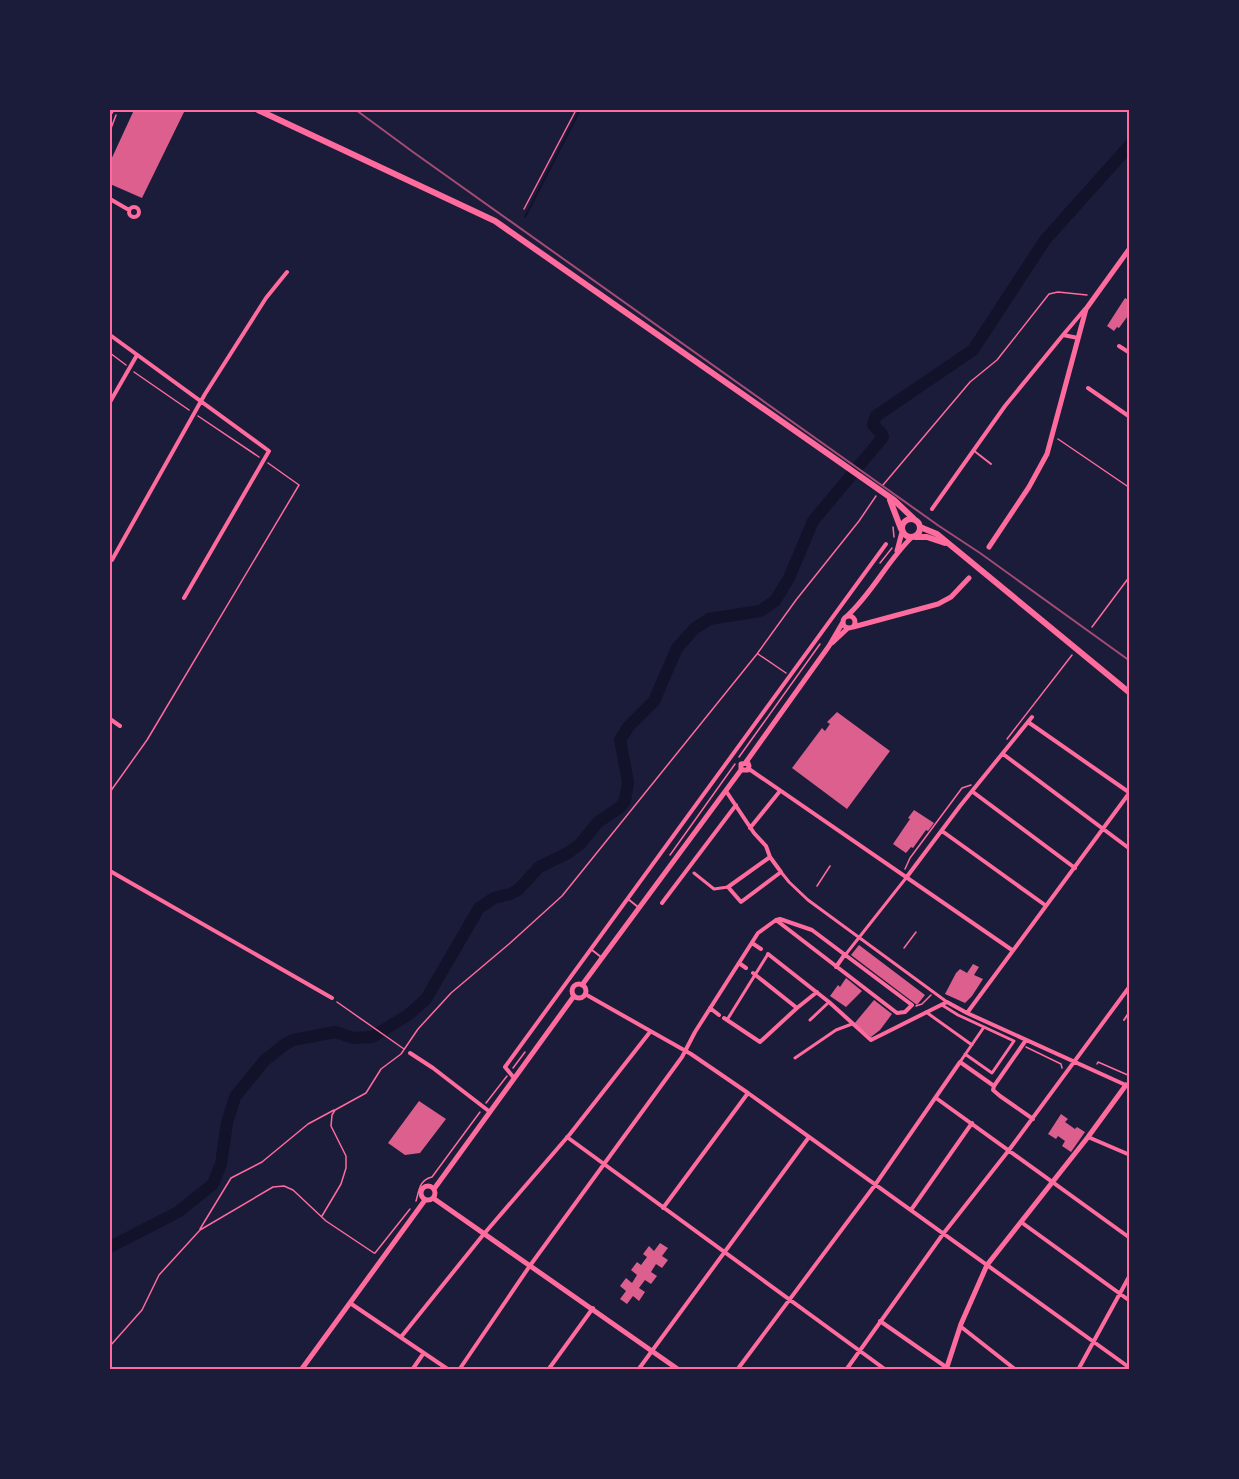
<svg xmlns="http://www.w3.org/2000/svg" width="1239" height="1479" font-family="Cabin,sans-serif">
	<style>
		.lines { fill: none; stroke-linecap: round; stroke-linejoin: round }
		.stream { stroke: #12122b; stroke-width: 2 }
		.river { stroke: #12122b; stroke-width: 12 }
		.building { fill: #dd5f8e }
		.path { stroke: #ff6b9d; stroke-width: 1.5 }
		.service { stroke: #ff6b9d; stroke-width: 2 }
		.pedestrian { stroke: #ff6b9d; stroke-width: 3 }
		.minor { stroke: #ff6b9d; stroke-width: 4 }
		.tertiary { stroke: #ff6b9d; stroke-width: 5 }
		.secondary { stroke: #ff6b9d; stroke-width: 6 }
		.primary { stroke: #ff6b9d; stroke-width: 7 }
		.rail { stroke: #a44b75; stroke-width: 2 }
		.neatline { fill: none; stroke: #ff6b9d; stroke-width: 2 }
	</style>
	<rect width="100%" height="100%" fill="#1b1b3a"/>
	<g class="lines">
		<path class="stream" d="M525,217L580,110"/>
		<path class="river" d="M110,1247L178,1212L213,1184L221,1164L227,1123L235,1097L264,1061L284,1045L293,1040L335,1032L354,1038L372,1037L408,1015L426,999L479,908L494,898L510,894L518,890L539,867L568,853L580,844L598,822L619,808L625,801L628,782L620,740L629,726L654,701L677,648L694,629L709,619L760,611L775,601L789,578L813,521L883,437L881,433L873,425L876,416L973,350L1045,240L1130,145"/>
	</g>
	<path class="building" d="M134,110H185L142,198L110,184V162Z
		M1125,298L1130,301V313L1119,328L1117,327L1114,331L1107,326Z
		M837,712L890,751L847,809L792,768L822,728L825,731L830,724L827,722Z
		M914,810L934,823L928,831L926,830L913,848L911,847L906,853L893,844L910,819L908,818Z
		M859,945L925,995L917,1005L851,955Z
		M973,964L979,967L974,975L983,979L972,996L965,1003L945,994L956,973L960,969L967,973Z
		M846,978L862,991L846,1007L830,996L838,985L840,987Z
		M874,1000L892,1014L880,1030L871,1037L854,1024Z
		M419,1101L446,1119L420,1153L405,1155L388,1143Z
		M1061,1114L1068,1119L1065,1122L1075,1129L1077,1127L1085,1132L1071,1152L1062,1146L1065,1141L1058,1136L1056,1139L1048,1134Z
		M660,1243L668,1248L662,1256L668,1260L662,1268L656,1264L651,1272L657,1276L651,1284L645,1280L639,1288L645,1292L639,1301L633,1296L627,1304L620,1299L626,1291L620,1286L626,1278L632,1283L637,1275L631,1270L637,1262L641,1265L647,1257L643,1254L649,1246L654,1251Z"/>
	<g class="lines">
		<path class="path" d="M110,131L116,115
			M524,209L576,110
			M110,353L126,365
			M134,372L189,410
			M198,416L259,457
			M1058,439L1130,488
			M883,485L970,382L997,360L1049,294L1058,292L1087,295
			M893,527L894,537
			M880,563L892,548
			M1092,627L1130,576
			M758,654L786,673
			M1007,739L1072,655
			M739,757L820,644
			M110,792L147,740L299,485L268,463
			M670,855L735,764
			M905,869L910,858L962,788L971,785
			M817,886L830,866
			M904,948L916,932
			M337,1002L404,1049
			M916,1006L922,1004L931,995
			M1026,1047L1061,1064L1062,1068
			M1097,1064L1098,1062L1130,1076
			M513,1068L525,1052
			M486,1103L507,1076
			M416,1201C419,1191 419,1180 432,1177L480,1112
			M322,1216L341,1184L346,1168V1156L331,1126L332,1115L335,1110L366,1093L381,1069L401,1054L418,1029L451,993L509,944L562,896L757,654L796,600L859,521L876,496
			M200,1229L231,1178L262,1162L308,1124L334,1110
			M375,1253L410,1209
			M110,1346L142,1310L159,1275L200,1230L273,1187L284,1186L293,1190L326,1221L374,1253"/>
		<path class="service" d="M973,450L991,464
			M628,899L638,907
			M592,950L601,957
			M1124,1020L1130,1011"/>
		<path class="pedestrian" d="M781,872L789,882L808,900L947,1002
			M694,873L714,889L728,887
			M846,954L906,878
			M942,1005L958,1015L1014,1041L992,1073L965,1054
			M926,1012L972,1045
			M727,1020L768,954
			M810,1020L829,1002
			M795,1058L836,1030L852,1024
			M960,1062L984,1027"/>
		<path class="minor" d="M110,199L129,210
			M129 212a5 5 0 1 1 10 0a5 5 0 1 1-10 0Z
			M110,335L269,451L184,598
			M1078,338L1063,335L1085,309
			M1119,346L1130,353
			M1088,388L1130,417
			M110,402L137,355
			M932,509L1005,406L1063,335
			M112,560L205,394L266,298L287,272
			M110,719L120,726
			M1028,722L1130,793
			M1003,754L1130,849
			M749,769L1012,950
			M726,791L754,833L766,846L770,857L781,872L741,902L728,887L770,857
			M973,792L1075,868
			M750,828L780,791
			M942,831L1045,905
			M110,871L332,998
			M906,878L960,806L1032,717
			M662,903L736,805
			M780,919L812,930L912,1005L905,1012L897,1013L776,920Z
			M752,943L761,949
			M768,954L829,1002L871,1040L947,1002L967,1013L1130,1087
			M739,963L746,968
			M836,967L845,954
			M585,994L691,1054L748,1093L1130,1368
			M710,1008L719,1015
			M797,1008L817,992
			M967,1013L1130,792
			M724,1018L760,1042L797,1008L753,973
			M1026,1040L994,1086L993,1090L1000,1096L1033,1119
			M410,1053L433,1068L490,1112
			M514,1078L505,1067L886,544
			M936,1098L1130,1238
			M567,1137L886,1370
			M1088,1137L1130,1155
			M663,1208L748,1093
			M911,1210L972,1123
			M1021,1222L1130,1301
			M350,1303L449,1370
			M880,1321L946,1367
			M960,1326L1016,1370
			M401,1337L483,1235L570,1134L650,1032
			M412,1370L423,1354
			M459,1370L529,1267L682,1057L695,1032L758,933L776,920
			M548,1370L593,1308
			M638,1370L809,1137
			M737,1370L875,1185L960,1062L994,1086
			M846,1370L943,1234L1009,1150L1130,986
			M1078,1370L1130,1275"/>
		<path class="tertiary" d="M989,547L1029,487L1047,454L1086,309L1130,248
			M897,551L902,532
			M843 622a6 6 0 1 1 12 0a6 6 0 1 1-12 0Z
			M846,617C872,594 887,561 912,537
			M853,627L938,604L951,597L969,578
			M832,643L848,628
			M746,762L829,646L843,622
			M572 991a7 7 0 1 1 14 0a7 7 0 1 1-14 0Z
			M582,985L741,770V764L748,763L749,766L748,770H741
			M421 1193a7 7 0 1 1 14 0a7 7 0 1 1-14 0Z
			M434,1189L574,996
			M433,1198L679,1370
			M301,1370L425,1200
			M946,1370L961,1324L987,1265L1088,1137L1126,1085"/>
		<path class="secondary" d="M258,110L495,221L894,500L914,519
			M890,500L901,529
			M902 528a9 9 0 1 1 18 0a9 9 0 1 1-18 0Z
			M920,527L937,534L1130,693
			M915,537H927L945,543"/>
		<path class="primary" d="M110,111V110"/>
		<path class="rail" d="M356,110L413,152L939,526L980,553L1130,661"/>
	</g>
	<rect width="1239" height="1479" fill="none" stroke="#1b1b3a" stroke-width="222"/>
	<rect x="111" y="111" width="1017" height="1257" class="neatline"/>
</svg>
